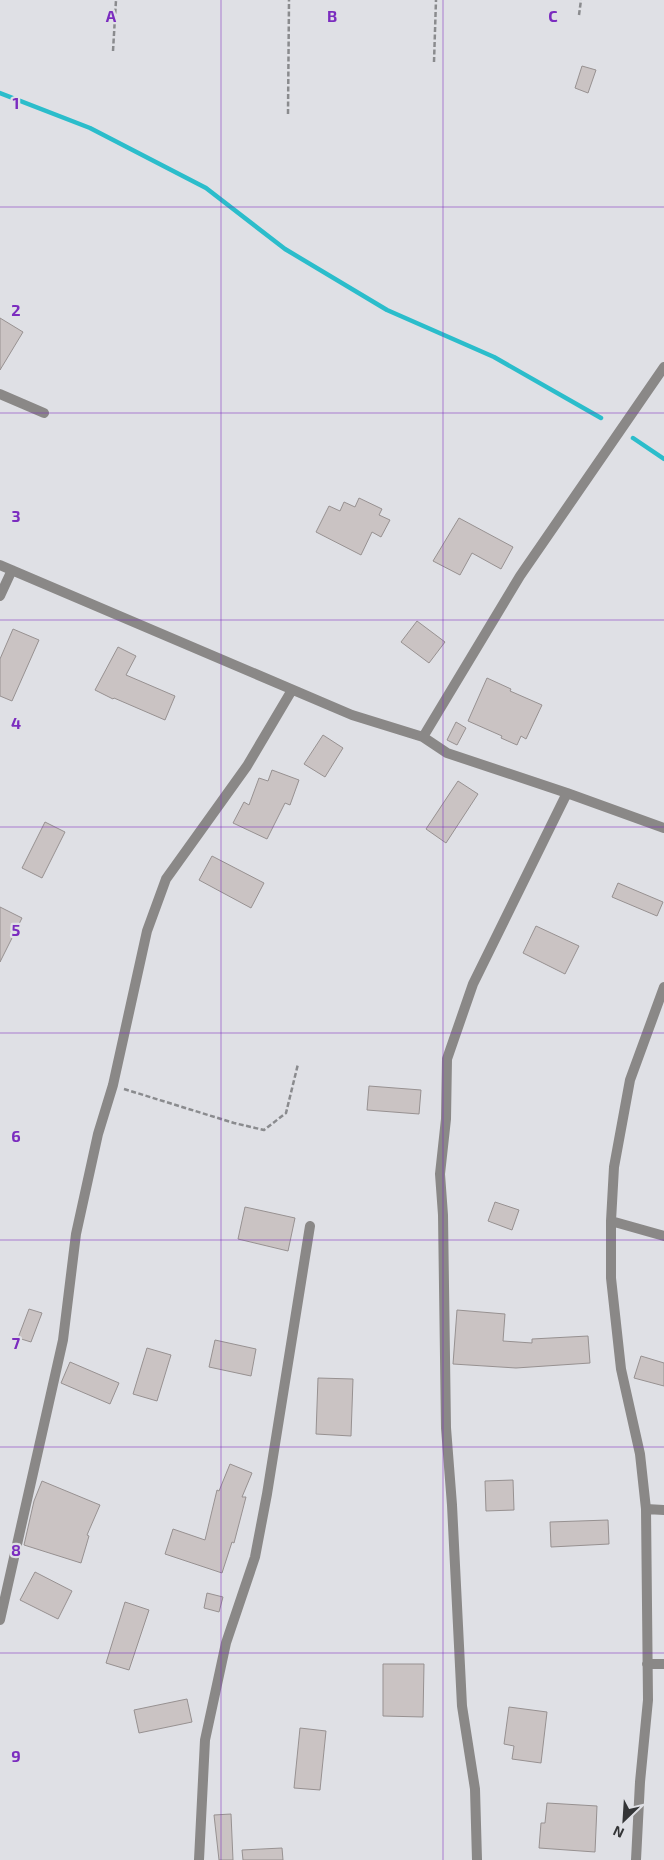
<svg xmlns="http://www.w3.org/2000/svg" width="664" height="1860" font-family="'Exo 2',sans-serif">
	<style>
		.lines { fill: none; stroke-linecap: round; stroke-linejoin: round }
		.stream { stroke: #2bbdcb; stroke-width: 4.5 }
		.building { fill: #cac3c3; stroke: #979191 }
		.path { stroke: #8a8b8e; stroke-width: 2.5; stroke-dasharray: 5 2.5; stroke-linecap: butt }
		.minor { stroke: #8a8887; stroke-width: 10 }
		.grid { fill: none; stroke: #7b2cbf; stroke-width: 1; stroke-opacity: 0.55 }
		.grid-label { font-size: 16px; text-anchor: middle; font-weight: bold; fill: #7b2cbf; stroke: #dfe0e5; stroke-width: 4.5; stroke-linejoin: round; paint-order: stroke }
	</style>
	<rect width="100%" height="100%" fill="#dfe0e5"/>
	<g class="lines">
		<path class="stream" d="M0,93L90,128L206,188L285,249L387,310L494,357L601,418
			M633,438L664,459"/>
	</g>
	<path class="building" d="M582,66L596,70L588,93L575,88Z
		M0,318L23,332L0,370Z
		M359,498L382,509L379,515L390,520L381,537L372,532L361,555L316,532L329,506L340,511L344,502L355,507Z
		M459,518L513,547L501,569L472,553L460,575L433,561Z
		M417,621L445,642L429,663L401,642Z
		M13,629L39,640L12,701L0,696V659Z
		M118,647L136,656L126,675L175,696L165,720L114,698L113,699L95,690Z
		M487,678L511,689L510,691L542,705L526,739L521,736L517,745L501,738L502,736L468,721Z
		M456,722L466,728L457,745L447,740Z
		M323,735L343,748L325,777L304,764Z
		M272,770L299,780L290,805L285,803L267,839L233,823L244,802L249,805L259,778L268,781Z
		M458,781L478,794L446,843L426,829Z
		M45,822L65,832L42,878L22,868Z
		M212,856L264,883L251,908L199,880Z
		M618,883L663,902L657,916L612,897Z
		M0,907L22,918L0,962Z
		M536,926L579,946L565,974L523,953Z
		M369,1086L421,1090L419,1114L367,1110Z
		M495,1202L519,1210L512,1230L488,1221Z
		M245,1207L295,1218L288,1251L238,1239Z
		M29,1309L42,1313L31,1342L18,1338Z
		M457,1310L505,1314L503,1341L532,1343V1339L588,1336L590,1363L516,1368L453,1364Z
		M215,1340L256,1349L251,1376L209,1367Z
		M147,1348L171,1355L157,1401L133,1394Z
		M641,1356L664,1363V1386L634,1378Z
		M70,1362L119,1383L110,1404L61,1383Z
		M318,1378L353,1379L351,1436L316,1434Z
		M230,1464L252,1473L242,1497H246L234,1543L232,1542L222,1573L165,1554L173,1529L205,1540L217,1490L219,1491Z
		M513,1480L514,1510L486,1511L485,1481Z
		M42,1481L100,1505L87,1535L89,1536L81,1563L24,1545L34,1501Z
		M608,1520L609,1544L551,1547L550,1522Z
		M35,1572L72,1591L58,1619L20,1600Z
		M207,1593L223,1597L219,1612L204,1608Z
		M125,1602L149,1610L129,1670L106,1663Z
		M383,1664H424L423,1717L383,1716Z
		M187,1699L192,1722L139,1733L134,1710Z
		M509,1707L547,1712L541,1763L512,1759L514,1746L504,1744Z
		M300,1728L326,1731L320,1790L294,1788Z
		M547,1803L597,1806L595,1852L539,1848L541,1823H545Z
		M231,1814L233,1860H219L214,1815Z
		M282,1848L283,1860H243L242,1850Z"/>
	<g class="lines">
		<path class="path" d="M579,15L581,0
			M113,51L116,0
			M434,62L436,0
			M288,114L289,0
			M124,1089L234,1123L264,1130L286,1113L298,1064"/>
		<path class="minor" d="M0,394L44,413
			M0,565L352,715L423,737L447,753L567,793L664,828
			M0,596L12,570
			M423,737L520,576L664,367
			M611,1221L664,1236
			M646,1509L664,1510
			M0,1620L63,1340L76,1234L98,1134L113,1085L147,931L166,879L247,766L292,690
			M647,1664H664
			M199,1860L205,1740L226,1643L255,1557L267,1494L310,1226
			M477,1860L475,1789L462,1706L452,1505L446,1428L443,1215L440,1174L446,1119L447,1059L473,984L567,793
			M636,1860L640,1782L648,1700L646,1509L640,1454L621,1369L611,1278V1221L614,1167L630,1080L664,987"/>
	</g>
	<path class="grid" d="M221,0V1860M443,0V1860M0,207H664M0,413H664M0,620H664M0,827H664M0,1033H664M0,1240H664M0,1447H664M0,1653H664"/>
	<g class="grid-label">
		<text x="111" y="22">A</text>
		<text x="332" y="22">B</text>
		<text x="553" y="22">C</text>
		<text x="16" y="109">1</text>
		<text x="16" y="316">2</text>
		<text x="16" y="522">3</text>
		<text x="16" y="729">4</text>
		<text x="16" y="936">5</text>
		<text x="16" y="1142">6</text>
		<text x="16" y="1349">7</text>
		<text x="16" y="1556">8</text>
		<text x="16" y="1762">9</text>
	</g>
	<g transform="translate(624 1820) rotate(205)" stroke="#dfe0e5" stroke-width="4" paint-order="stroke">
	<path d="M0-4L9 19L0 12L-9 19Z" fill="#343537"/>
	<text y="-8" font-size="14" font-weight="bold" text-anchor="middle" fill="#343537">N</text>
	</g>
</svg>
